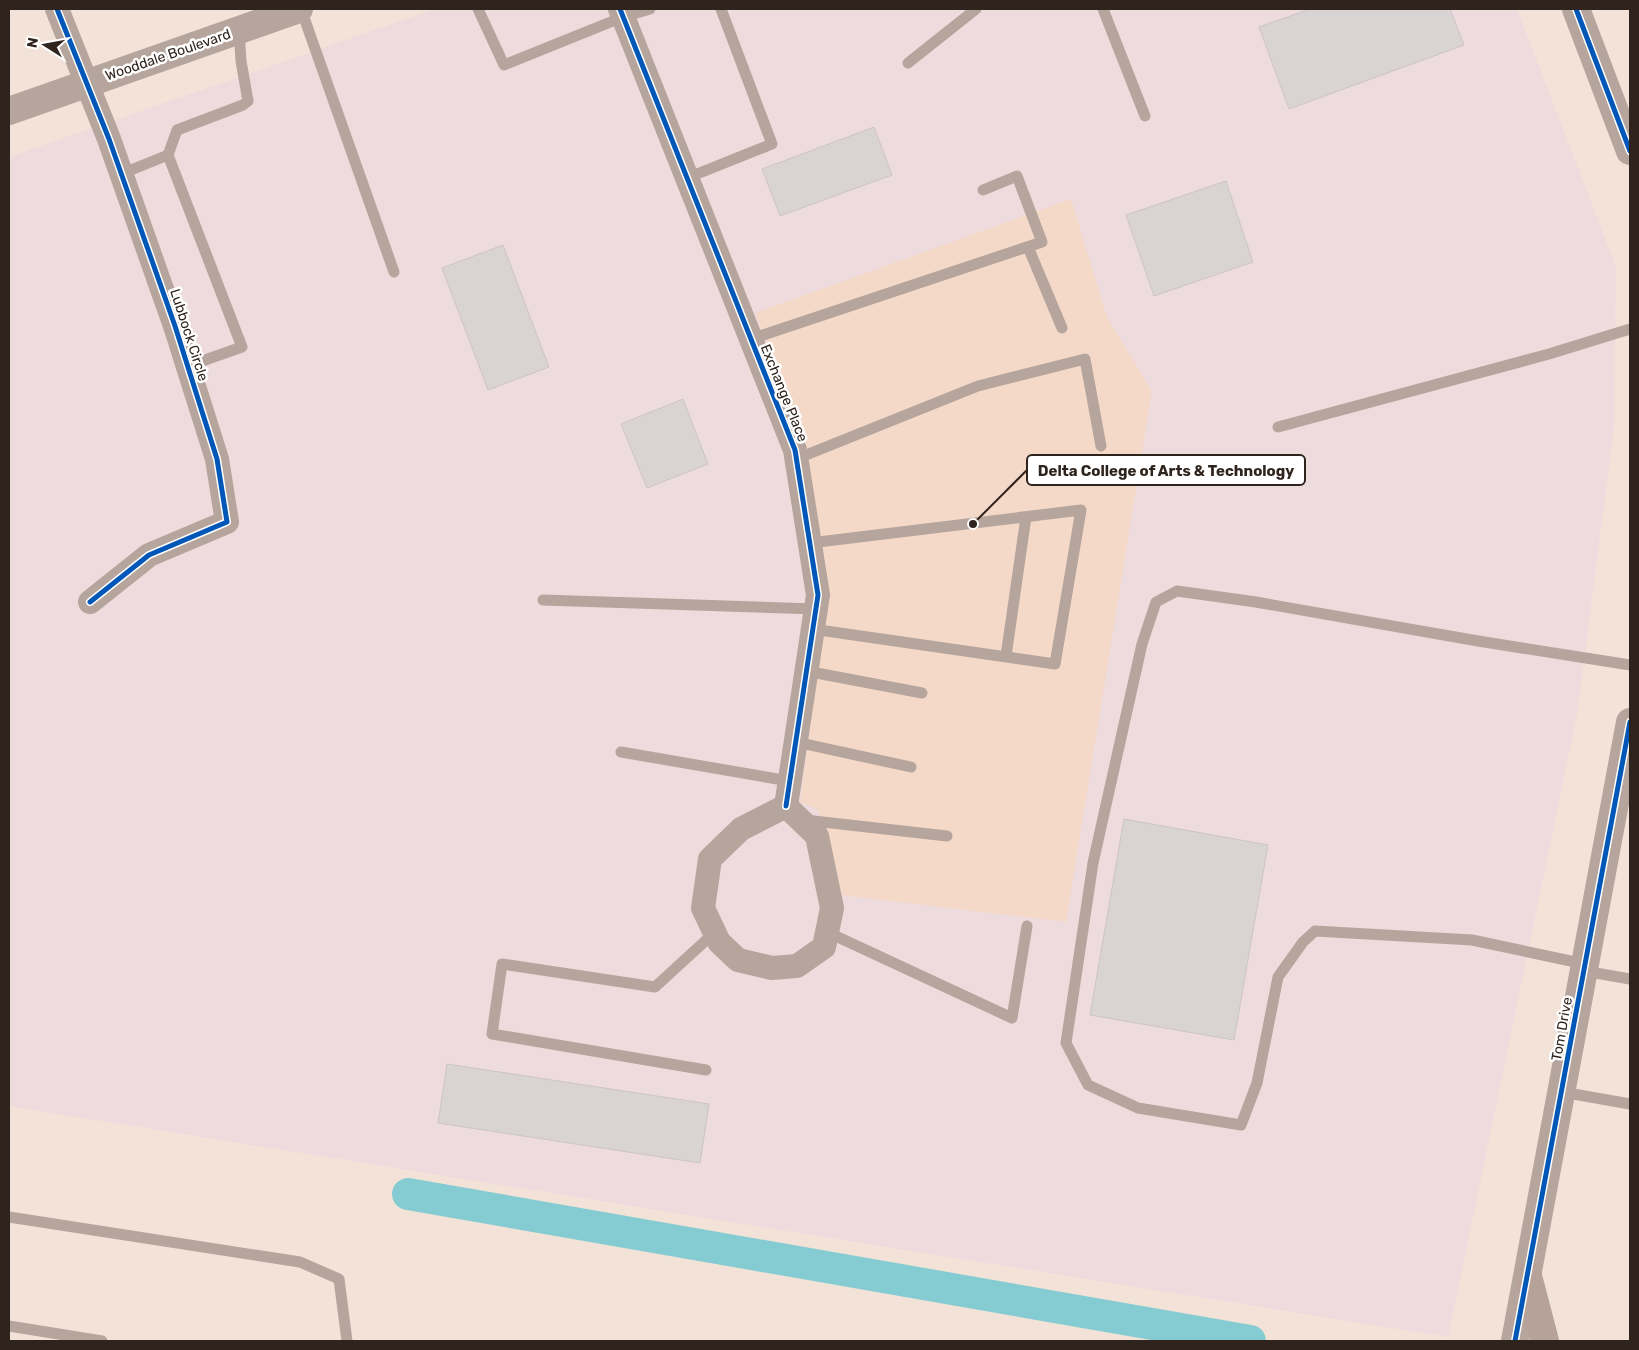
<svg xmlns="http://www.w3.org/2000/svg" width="1639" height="1350" font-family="Rubik,sans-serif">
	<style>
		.industrial { fill: #eedbde }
		.built { fill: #f4d9c8 }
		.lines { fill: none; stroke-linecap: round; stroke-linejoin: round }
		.canal { stroke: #84ccd1; stroke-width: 32 }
		.building { fill: #dad3d4; stroke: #ccc4c6 }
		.service { stroke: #b6a59c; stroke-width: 11 }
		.minor { stroke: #b6a59c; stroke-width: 24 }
		.tertiary { stroke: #b6a59c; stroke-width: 28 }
		.secondary { stroke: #b6a299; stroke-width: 28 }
		.cycleway-casing { stroke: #fff; stroke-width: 8 }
		.cycleway { stroke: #0057b8; stroke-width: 5 }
		.labels { text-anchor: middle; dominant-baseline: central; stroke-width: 5; stroke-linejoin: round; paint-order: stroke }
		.street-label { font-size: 14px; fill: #2f241d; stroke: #fff }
		.leader { fill: none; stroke: #2f241d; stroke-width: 2 }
		.callout-dot { fill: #2f241d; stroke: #fff; stroke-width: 2 }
		.callout { fill: #fff; stroke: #2f241d; stroke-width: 2 }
		.callout-label { font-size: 15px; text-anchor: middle; font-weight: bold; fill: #2f241d }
	</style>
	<rect width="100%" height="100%" fill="#f2e2d8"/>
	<path class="industrial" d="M435,9H1517L1616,267L1614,427L1577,714L1448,1337L9,1106V157Z"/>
	<path class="built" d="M1071,199L1107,317L1152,391L1066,922L839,895L818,810L800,802L826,607L805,441L755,313Z"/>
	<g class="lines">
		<path class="canal" d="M408,1194L1250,1341"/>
	</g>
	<path class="building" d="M1310,9H1450L1464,45L1289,109L1259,27Z
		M874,127L892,175L780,216L762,169Z
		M1226,181L1253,262L1154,296L1126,215Z
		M503,245L549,367L488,390L442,268Z
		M683,399L708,464L647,488L621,424Z
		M1124,819L1268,845L1234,1040L1090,1015Z
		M447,1064L709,1104L700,1163L438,1123Z"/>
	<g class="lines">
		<path class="service" d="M301,9L394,272
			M478,9L504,65L623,17L650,9
			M1103,9L1145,116
			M908,63L976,9
			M168,155L177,130L243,105L248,101L241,61L239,30
			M121,174L168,155L242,347L188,366
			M687,178L772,144L721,9
			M1028,247L1062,328
			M751,339L1042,242L1017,176L983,190
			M1278,427L1549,354L1630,329
			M796,459L978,386L1085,359L1101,446
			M810,543L1081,510L1055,664L812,629
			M543,600L816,609
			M1006,656L1026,517
			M806,671L922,693
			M796,742L911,767
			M621,752L789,781
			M805,820L947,836
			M827,932L1012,1018L1027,926
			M1585,964L1472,940L1315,931L1303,942L1278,977L1257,1083L1241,1125L1138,1108L1088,1085L1066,1043L1093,863L1142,644L1156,602L1177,591L1256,602L1478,641L1630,665
			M1584,971L1630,979
			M706,1070L492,1034L502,964L655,987L715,932
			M1562,1092L1630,1104
			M9,1217L300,1262L339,1279L347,1341
			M9,1326L102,1341"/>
		<path class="minor" d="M57,9L109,139L175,326L217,459L227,522L149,555L90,602
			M620,9L795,450L818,595L786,806
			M786,806L817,836L832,908L824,947L797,966L772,968L738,960L719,942L703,908L710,859L741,829Z"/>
		<path class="tertiary" d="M1576,9L1630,151
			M9,111L299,9
			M1515,1341L1630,722"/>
		<path class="secondary" d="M1528,1276L1545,1341"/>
		<g class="cycleway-casing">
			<path id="cycleway" d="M57,9L109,139L175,326L217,459L227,522L149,555L90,602
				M620,9L795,450L818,595L786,806
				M1576,9L1630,151
				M1515,1341L1630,722"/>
		</g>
		<use href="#cycleway" class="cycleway"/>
	</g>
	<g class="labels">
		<g class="street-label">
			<text transform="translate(168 55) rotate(-19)">Wooddale Boulevard</text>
			<text transform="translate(189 335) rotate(72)">Lubbock Circle</text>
			<text transform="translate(784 393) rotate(68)">Exchange Place</text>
			<text transform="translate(1562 1029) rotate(-80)">Tom Drive</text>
		</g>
	</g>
	<path class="leader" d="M973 524L1027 470"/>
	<circle class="callout-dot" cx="973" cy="524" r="5"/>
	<rect class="callout" x="1027" y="455" width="278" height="30" rx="5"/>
	<g class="callout-label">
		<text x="1166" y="476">Delta College of Arts &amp; Technology</text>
	</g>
	<rect width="1639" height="1350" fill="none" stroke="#2f241d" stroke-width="20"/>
	<g transform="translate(45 45) rotate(281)" stroke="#ffffff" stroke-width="4" paint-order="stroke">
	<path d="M0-4L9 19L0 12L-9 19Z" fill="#2f241d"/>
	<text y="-8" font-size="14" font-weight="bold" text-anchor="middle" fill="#2f241d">N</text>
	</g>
</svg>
